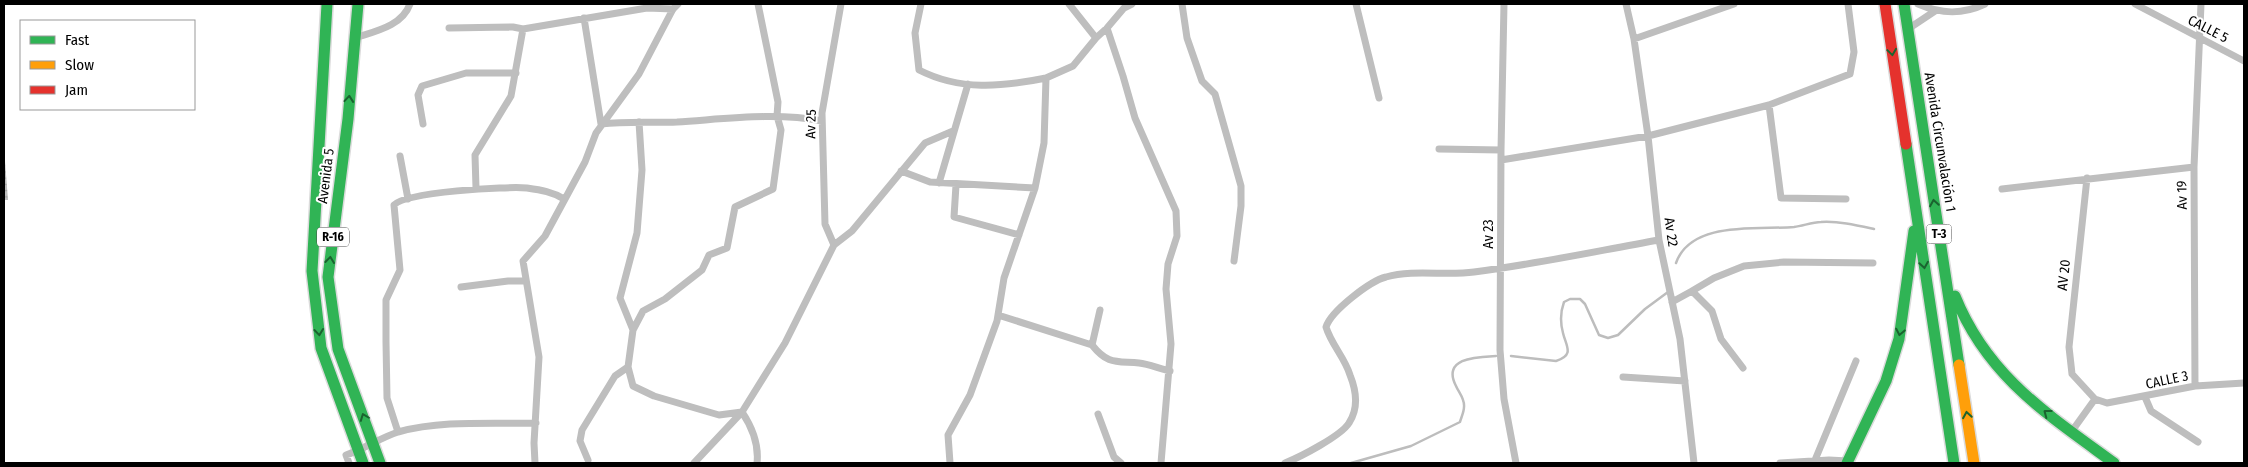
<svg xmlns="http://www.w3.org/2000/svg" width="2248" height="467" font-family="'Fira Sans Condensed',sans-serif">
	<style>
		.water { fill: url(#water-rules) }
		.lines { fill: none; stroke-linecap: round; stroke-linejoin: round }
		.stream { stroke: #bdbdbd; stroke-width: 2.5 }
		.fast-casing { stroke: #dbdbdb; stroke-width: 14 }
		.slow-casing { stroke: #dbdbdb; stroke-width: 14 }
		.jam-casing { stroke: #dbdbdb; stroke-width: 14 }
		.street { stroke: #bebebe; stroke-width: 7 }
		.fast { stroke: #30b455; stroke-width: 11 }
		.slow { stroke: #ff9f0a; stroke-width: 11 }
		.jam { stroke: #e5322d; stroke-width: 11 }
		.oneway { stroke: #1a632f }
		.labels { text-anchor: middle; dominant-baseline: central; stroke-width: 4; stroke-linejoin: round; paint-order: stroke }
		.shield { fill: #fff; stroke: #4c4c4c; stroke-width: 1 }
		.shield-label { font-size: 12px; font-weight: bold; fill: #000 }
		.street-label { font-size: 14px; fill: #000; stroke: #fff }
	</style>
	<defs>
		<pattern id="water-rules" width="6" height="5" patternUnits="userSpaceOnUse" patternTransform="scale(1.25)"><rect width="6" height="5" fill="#bdbdbd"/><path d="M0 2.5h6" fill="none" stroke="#a1a1a1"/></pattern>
	</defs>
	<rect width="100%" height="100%" fill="#fff"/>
	<path class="water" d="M4,148L8,200H4Z"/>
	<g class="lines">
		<path class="stream" d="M1676,263C1691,220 1759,230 1794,227C1803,226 1812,222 1821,222C1839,221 1856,225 1874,229
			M1511,356L1556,361C1575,355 1566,346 1563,333C1560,322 1560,313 1564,302L1570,299H1580L1585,304L1599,335L1608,338L1618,335L1645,309L1668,292
			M1351,463L1411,446L1460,422C1461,418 1464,412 1464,407C1465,399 1459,393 1456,386C1441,357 1479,357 1496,356"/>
		<g class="fast-casing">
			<path id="fast" d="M327,4L312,271L321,348L363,463
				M358,4L348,119L328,277L338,349L380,463
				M1904,4L1959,365
				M1906,144L1954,463
				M1955,296C1987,376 2047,414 2114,463
				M1847,463L1886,381L1899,339L1914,231"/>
		</g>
		<g class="slow-casing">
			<path id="slow" d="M1959,365L1974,463"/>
		</g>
		<g class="jam-casing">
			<path id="jam" d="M1885,4L1906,144"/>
		</g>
		<path class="street" d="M921,4L915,33L919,70C960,91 1002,87 1046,78
			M1069,4L1096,38
			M1182,4L1187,38L1202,81L1215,94L1241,186V206L1234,261
			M1356,4L1379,98
			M1504,4L1501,150L1500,350L1504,399L1516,463
			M1626,4L1634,39L1648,136L1659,240L1680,339L1694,463
			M1918,4C1941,14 1962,15 1985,4
			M2135,4L2244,61
			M584,18L601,124C627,121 652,123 677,122C725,119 775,112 822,121
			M449,28L513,27L523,29L647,8L673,9
			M1107,28L1123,76L1135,118L1176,211L1177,236L1168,264L1166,289L1171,344L1161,463
			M1908,29L1935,11
			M355,38C376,31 402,26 410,4
			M1634,39L1734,4
			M1769,105L1781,198L1846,199
			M423,124L418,95L422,86L466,73H516
			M1439,149L1501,150
			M400,156L408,199
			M1501,160L1648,136L1769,105L1850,74L1854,52L1848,4
			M901,171L930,182L1035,188
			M2087,178L2069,347L2072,374L2095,399L2107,403L2195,386L2244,383
			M939,183L968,84
			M956,185L954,217L1019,235
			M476,188L475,155L511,96L523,29
			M2002,189L2194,167
			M834,245L825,224L822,113L841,4
			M461,287L508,281H526
			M1692,291L1714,278L1744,266L1784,262L1873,263
			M1672,302L1692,291L1712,311L1721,339L1743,368
			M998,315L1092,345L1100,310
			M633,330L620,298L637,233L642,170L639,122
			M1092,345C1108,365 1116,361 1139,363C1149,364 1160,369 1170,371
			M1623,377L1685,381
			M2195,386L2194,167L2201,4
			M2145,397L2151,411L2198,442
			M1098,414L1114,457L1121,463
			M2072,431L2095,399
			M398,432L387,398L386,342V300L400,270L394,205C405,192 507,186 527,188C541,190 553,192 564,199
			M588,460L580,441L582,430L615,376L628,367
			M1815,460L1856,361
			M349,463L346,455C364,449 380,438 398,432C442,420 491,424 536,423
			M535,463L534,443L539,357L523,261L545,236L585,162L596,133L639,74L673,9L678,4
			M694,463L742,412L785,343L834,245L852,231L925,143L953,131
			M757,463C759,445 752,427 742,412L719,415L654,396L633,386L628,367L633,330L643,311L665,299L702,270L709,255L727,248L735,207L773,189L781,130L777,116L778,102L758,4
			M950,463L948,435L970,395L997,321L1004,278L1035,188L1044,143L1046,78L1073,66L1096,38L1107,28L1124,8L1132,4
			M1285,463C1300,457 1341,436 1349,423C1359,408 1356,390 1350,375C1345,358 1331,344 1326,327C1331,311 1370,281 1386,277C1414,269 1445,276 1474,272C1536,264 1597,251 1659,240
			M1780,463L1829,460L1848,461"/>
		<use href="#fast" class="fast"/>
		<use href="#slow" class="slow"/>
		<use href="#jam" class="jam"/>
	</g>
	<defs><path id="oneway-chevron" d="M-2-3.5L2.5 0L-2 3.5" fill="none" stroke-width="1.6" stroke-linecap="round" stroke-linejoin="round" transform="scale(1.25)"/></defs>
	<g class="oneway">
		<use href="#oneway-chevron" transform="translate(1892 52) rotate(82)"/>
		<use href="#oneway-chevron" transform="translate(349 99) rotate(-85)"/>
		<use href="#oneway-chevron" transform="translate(1934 203) rotate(-99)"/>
		<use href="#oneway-chevron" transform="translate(330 260) rotate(-83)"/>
		<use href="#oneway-chevron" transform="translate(1924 265) rotate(81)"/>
		<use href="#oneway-chevron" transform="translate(319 332) rotate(84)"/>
		<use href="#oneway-chevron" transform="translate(1900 332) rotate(101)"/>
		<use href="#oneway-chevron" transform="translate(2047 413) rotate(-143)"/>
		<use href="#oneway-chevron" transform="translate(1967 415) rotate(-99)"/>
		<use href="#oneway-chevron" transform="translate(364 417) rotate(-111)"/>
	</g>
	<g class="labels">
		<g class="shield">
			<rect x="1926.5" y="224.5" width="25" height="19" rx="4"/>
			<rect x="317" y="227.5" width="32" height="19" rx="4"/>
		</g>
		<g class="shield-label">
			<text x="1939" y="234">T-3</text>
			<text x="333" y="237">R-16</text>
		</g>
		<g class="street-label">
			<text transform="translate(2208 29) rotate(27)">CALLE 5</text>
			<text transform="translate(811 124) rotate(-89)">Av 25</text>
			<text transform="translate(1940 142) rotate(81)">Avenida Circunvalación 1</text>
			<text transform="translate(326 176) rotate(-83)">Avenida 5</text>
			<text transform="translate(2182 195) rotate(-91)">Av 19</text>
			<text transform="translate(1671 232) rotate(82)">Av 22</text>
			<text transform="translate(1488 234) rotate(-90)">Av 23</text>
			<text transform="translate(2064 275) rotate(-84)">AV 20</text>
			<text transform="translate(2167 380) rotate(-12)">CALLE 3</text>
		</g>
	</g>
	<rect width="2248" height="467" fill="none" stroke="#000000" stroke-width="10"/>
	<rect x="20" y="20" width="175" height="90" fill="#ffffff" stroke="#999999"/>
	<rect x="30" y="36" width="25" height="8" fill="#30b455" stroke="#999999"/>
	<text x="65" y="45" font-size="15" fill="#000000">Fast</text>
	<rect x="30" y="61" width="25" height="8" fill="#ff9f0a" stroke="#999999"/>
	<text x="65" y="70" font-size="15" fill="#000000">Slow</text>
	<rect x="30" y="86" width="25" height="8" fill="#e5322d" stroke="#999999"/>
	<text x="65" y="95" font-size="15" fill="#000000">Jam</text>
</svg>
